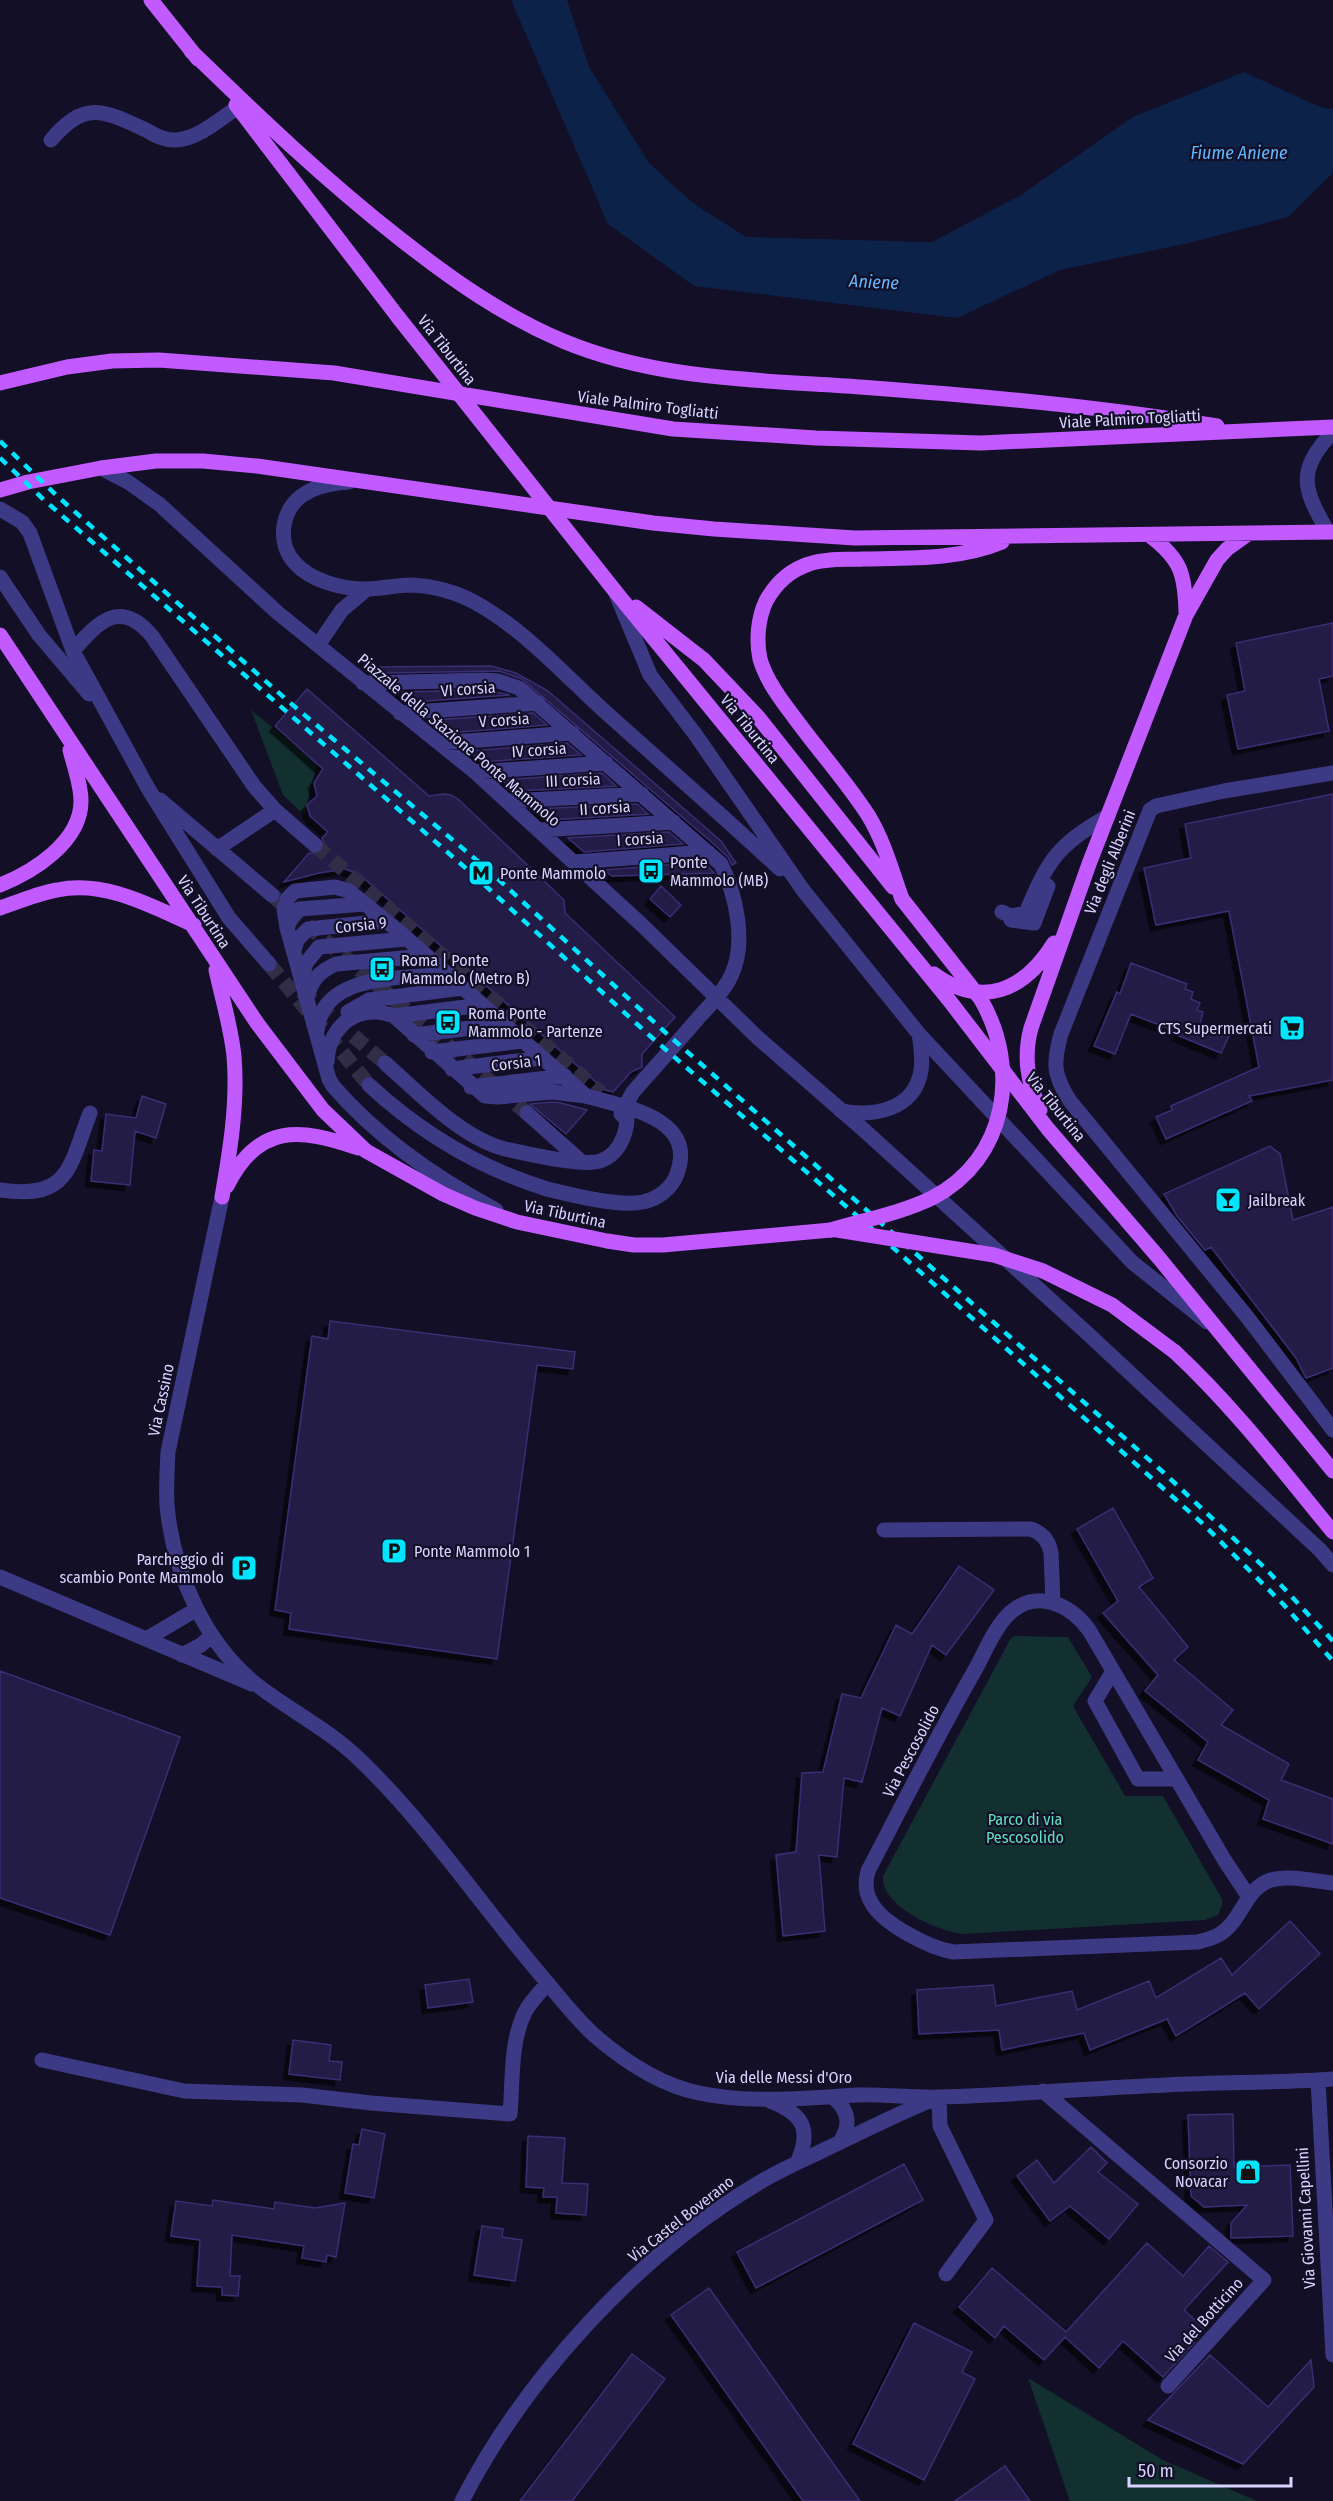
<svg xmlns="http://www.w3.org/2000/svg" width="1333" height="2501" font-family="'Fira Sans Condensed',sans-serif">
	<style>
		.green { fill: #12302f }
		.water { fill: #0c2248 }
		.building { fill: #241b47; stroke: #3b2d73; stroke-width: 1.5; filter: url(#shadow) }
		.lines { fill: none; stroke-linecap: round; stroke-linejoin: round }
		.minor-tunnel { stroke: #312d47; stroke-width: 15; stroke-dasharray: 15 8; stroke-linecap: butt }
		.minor { stroke: #3d3a85; stroke-width: 15 }
		.major { stroke: #c25bff; stroke-width: 15 }
		.rail { stroke: #00e5ff; stroke-width: 4.5; stroke-dasharray: 9 8; stroke-linecap: butt }
		.minor-bridge { stroke: #3d3a85; stroke-width: 15 }
		.major-bridge { stroke: #c25bff; stroke-width: 15 }
		.labels { text-anchor: middle; dominant-baseline: central; stroke-width: 4.5; stroke-linejoin: round; paint-order: stroke }
		.street-label { font-size: 16px; fill: #d9d4ff; stroke: #130f26 }
		.poi-label { font-size: 16px; fill: #d9d4ff; stroke: #130f26; text-anchor: start }
		.park-label { font-size: 16px; fill: #5fe0c0; stroke: #130f26 }
		.water-label { font-size: 18px; font-style: italic; fill: #62b6ff; stroke: #130f26 }
	</style>
	<defs>
		<filter id="shadow"><feDropShadow dx="-5.5" dy="5.5" stdDeviation="0" flood-color="#0009"/></filter>
	</defs>
	<rect width="100%" height="100%" fill="#130f26"/>
	<path class="green" d="M251,710L317,763L304,815L283,795Z
		M1015,1636L1068,1637L1092,1677L1073,1706L1125,1796H1163L1222,1899V1905L1218,1915L1205,1920L964,1934C939,1932 880,1906 883,1876L1011,1638Z
		M1028,2378L1163,2460L1257,2501H1070Z"/>
	<path class="water" d="M511,0H567L589,67L649,163L693,203L746,237L932,242L1021,195L1133,117L1244,72L1320,107L1333,109V173L1288,217L1189,243L1060,270L957,318L694,286L608,224Z"/>
	<path class="building" d="M1333,623V676L1319,679L1329,731L1238,749L1227,695L1245,691L1236,643Z
		M491,666L516,673L548,691L721,841L736,863L732,865L728,857L716,846L522,679L499,671L380,673L373,667Z
		M307,689L429,796L443,794L451,795L458,799L564,900L565,913L675,1017L642,1054V1067L631,1072L613,1092L605,1090L359,874L345,869L319,873L284,882L309,853L318,854L323,851L325,846L322,838L328,832L310,816L307,805L317,796L314,783L323,769L275,726Z
		M485,690L510,695L414,702L402,692Z
		M533,713L547,725L448,733L434,720Z
		M567,743L581,755L481,762L469,751Z
		M602,773L616,786L515,791L502,780Z
		M1333,794V1080L1249,1096L1252,1101L1166,1139L1156,1117L1172,1110L1171,1106L1259,1067L1229,911L1156,925L1144,868L1191,858L1185,824Z
		M637,804L648,814L547,820L536,809Z
		M669,832L683,844L584,852L568,838Z
		M704,862L714,873L612,876L604,870Z
		M661,886L681,905L670,917L650,899Z
		M1131,963L1187,984L1185,989L1193,992L1191,999L1200,1003L1197,1010L1203,1012L1200,1024L1229,1036L1221,1053L1177,1035L1178,1032L1131,1014L1115,1054L1094,1046L1117,992L1120,994Z
		M142,1096L166,1104L156,1138L135,1131L130,1185L91,1181L94,1150L102,1151L106,1114L136,1118Z
		M552,1102L561,1103L587,1110L566,1134L530,1104Z
		M1270,1146L1280,1154L1293,1220L1333,1207V1368L1306,1378L1296,1358L1211,1247L1205,1250L1177,1216L1164,1194Z
		M330,1321L575,1352L573,1369L537,1365L497,1659L289,1629L291,1613L275,1610L312,1336L328,1339Z
		M1113,1508L1153,1578L1139,1587L1188,1647L1174,1660L1233,1710L1221,1725L1289,1764L1281,1780L1333,1799V1844L1263,1819L1269,1800L1198,1760L1208,1742L1145,1691L1158,1675L1103,1613L1118,1601L1077,1529Z
		M959,1566L994,1590L946,1655L932,1645L900,1716L882,1708L862,1782L844,1778L837,1857L819,1855L825,1931L783,1936L776,1855L796,1852L802,1773L823,1772L842,1694L861,1698L896,1625L912,1634Z
		M0,1671L180,1737L110,1935L0,1898Z
		M1290,1921L1320,1954L1259,2009L1245,1993L1176,2036L1167,2019L1090,2050L1084,2033L1002,2050L999,2030L919,2034L917,1990L993,1985L996,2006L1072,1991L1077,2010L1149,1981L1156,1998L1221,1958L1232,1975Z
		M469,1979L473,2002L428,2008L425,1985Z
		M293,2040L331,2045L329,2061L342,2062L340,2080L289,2074Z
		M1233,2114L1234,2167L1290,2165L1293,2236L1231,2238V2223L1247,2205L1204,2207L1191,2196L1188,2115Z
		M362,2129L385,2134L374,2198L345,2193L353,2144L359,2145Z
		M528,2136L565,2138L562,2183L588,2184L586,2215L556,2213L557,2197H543L544,2188L526,2187Z
		M1091,2147L1107,2163L1098,2172L1138,2204L1109,2239L1070,2206L1050,2221L1017,2176L1037,2160L1054,2183Z
		M904,2164L923,2200L756,2288L737,2252Z
		M213,2200L274,2209L275,2202L315,2208L345,2203L336,2257L327,2255L326,2262L302,2258L304,2246L232,2235L230,2276H240L238,2296L222,2295V2287L197,2286L200,2240L171,2236L176,2201L212,2206Z
		M482,2226L503,2229L502,2237L522,2240L515,2281L474,2275Z
		M1147,2243L1183,2276L1209,2246L1228,2262L1184,2310L1204,2328L1193,2340L1195,2342L1163,2377L1123,2341L1099,2368L1065,2337L1044,2360L1004,2326L995,2338L959,2307L992,2268L1066,2332Z
		M709,2288L847,2483L860,2501H803L671,2315Z
		M914,2323L972,2352L962,2372L975,2379L924,2480L853,2444Z
		M632,2354L665,2379L572,2501H520Z
		M1210,2355L1268,2407L1311,2360L1314,2387L1243,2464L1148,2420Z
		M1005,2466L1030,2501H955Z"/>
	<g class="lines">
		<path class="minor-tunnel" d="M315,845L601,1093
			M272,895L527,1113
			M269,964L369,1085
			M301,991L385,1063"/>
		<path class="minor" d="M51,140C85,100 103,110 146,130C155,135 165,141 176,140C198,139 220,119 238,107
			M101,468L128,482L159,504L278,613L475,772L642,925L757,1037L865,1131L1087,1333L1320,1550L1333,1565
			M349,482C335,483 319,485 306,493C281,507 276,543 295,563C311,581 342,589 366,589C381,589 396,585 411,585C434,586 456,592 476,603C523,629 562,672 601,708C661,762 722,815 780,869
			M0,509L22,522L30,533L73,651L149,790L229,918L269,964
			M1328,532C1303,489 1296,471 1333,432
			M0,577L39,635L89,694
			M617,596L650,675L695,734L803,890L919,1034L1132,1262L1207,1322
			M318,645L342,610L367,589
			M73,651C98,622 120,598 152,636L254,786L275,810L315,845
			M363,683L485,680L498,681L519,688L721,864C736,895 747,943 731,976C724,991 711,1004 700,1016C678,1042 655,1067 633,1092L628,1101L627,1120
			M400,713L538,703
			M439,743L572,733
			M475,772L606,763
			M1333,773L1224,791L1156,806L1150,810L1061,1034C1053,1063 1053,1075 1070,1101L1248,1318L1333,1430
			M160,800L272,895
			M507,801L642,794
			M539,830L674,822
			M217,849L275,810
			M574,862L708,852
			M1002,912L1011,916L1026,913C1048,860 1057,845 1108,816
			M1011,920L1034,923L1048,886
			M287,928L291,918L299,909L365,904
			M294,951L297,940L308,929L386,921
			M302,978L306,963L319,947L406,939
			M307,998C311,980 320,971 336,964L425,956
			M348,1012L369,1000L463,988
			M394,1016L482,1005
			M317,1031C322,972 403,979 447,974
			M414,1035L505,1024
			M432,1052L523,1041
			M327,1062C329,1025 358,1003 394,1016L485,1096L498,1097L552,1092L586,1096
			M385,1063C418,1092 461,1138 505,1149C525,1153 582,1167 600,1161C617,1156 626,1137 627,1120L621,1114
			M452,1069L542,1058
			M369,1085C422,1134 479,1168 547,1189
			M471,1087L565,1076
			M841,1111C874,1117 914,1110 921,1071C923,1059 921,1046 919,1034
			M527,1113L582,1162
			M0,1190C70,1200 69,1167 90,1113
			M222,1197L168,1452C167,1469 166,1487 167,1505C173,1573 206,1647 261,1688C293,1712 330,1731 359,1759C424,1821 476,1898 534,1967C553,1989 572,2015 594,2035C624,2061 660,2085 699,2093C750,2104 805,2098 857,2095C885,2094 913,2098 940,2097C1016,2095 1091,2088 1167,2085C1222,2082 1278,2083 1333,2079
			M496,1210C436,1178 378,1138 333,1086L329,1079L287,928L284,909L288,898L295,891L335,887L349,891L396,929L586,1096
			M884,1530L1031,1529C1042,1533 1049,1541 1051,1553L1053,1602
			M0,1577L252,1684
			M148,1638L197,1609
			M182,1655L201,1645L212,1635
			M1113,1671L1095,1701L1138,1779H1176
			M1249,1897L1225,1861L1089,1630C1071,1605 1038,1589 1011,1612C995,1626 985,1652 975,1670C937,1736 903,1804 868,1871C865,1882 865,1892 871,1902C882,1924 930,1948 953,1952L1198,1942C1205,1940 1214,1938 1220,1934C1242,1921 1245,1888 1271,1880C1289,1875 1314,1881 1333,1883
			M42,2060L184,2091L302,2095L371,2103L510,2114C513,2081 510,2042 525,2012C531,2001 540,1992 548,1983
			M1318,2080L1333,2355
			M1043,2091L1264,2280L1168,2386
			M939,2097L940,2126L986,2220L946,2274
			M834,2098C849,2111 851,2125 840,2142
			M770,2101C804,2114 812,2130 797,2163
			M462,2501C525,2378 638,2255 757,2184C780,2170 806,2159 830,2147C864,2131 899,2113 934,2099"/>
		<path class="major" d="M151,0L198,59
			M191,51C259,117 325,180 399,238C451,279 502,315 563,341C656,380 760,380 860,387C980,396 1099,406 1217,426
			M236,105L398,317
			M0,383L67,367L112,361L159,360L334,373L673,429L816,438L981,443L1333,427
			M0,490L28,482L101,468L156,461H203L257,466L653,523L714,529L855,538L1333,532
			M1149,535C1181,559 1185,574 1186,612
			M615,591L949,1000L1048,1129L1159,1258L1333,1471
			M636,607L704,660L758,717L893,887
			M0,635L257,1023L323,1110L366,1151L443,1194L475,1208L517,1222L607,1241L634,1245H663L831,1230
			M0,885C33,872 81,842 81,801C81,784 74,766 70,750
			M902,899C892,871 884,841 868,815C846,781 818,750 794,717C781,700 766,680 760,659C756,640 758,618 766,601C776,583 790,570 809,564C826,558 846,560 863,559C910,558 958,560 1002,542
			M0,908C19,902 38,893 57,890C106,880 151,906 194,925
			M216,970C222,998 231,1027 234,1056C238,1103 230,1151 222,1197
			M934,974C982,1009 1024,991 1054,943
			M1040,1110C1028,1082 1023,1058 1031,1028L1089,864L1186,615L1217,560L1227,549L1248,534
			M227,1186C258,1123 300,1128 358,1148
			M1175,1352C1234,1407 1282,1470 1333,1532"/>
		<path class="rail" d="M0,441L56,495L288,701L486,868L666,1033L1163,1472L1265,1568L1333,1641
			M0,458L43,499L477,878L649,1035L871,1228L1202,1523L1283,1604L1333,1661"/>
		<path class="minor-bridge" d="M547,1189C572,1195 618,1207 643,1202C658,1199 672,1188 677,1174C698,1117 623,1107 586,1096"/>
		<path class="major-bridge" d="M398,317L615,591
			M831,1230C864,1220 901,1213 932,1198C1008,1159 1021,1067 980,998L902,899
			M837,1230L994,1255L1043,1271L1112,1305L1175,1352"/>
	</g>
	<defs>
		<g id="bus-square" transform="scale(1.35)"><rect x="-9" y="-9" width="18" height="18" rx="4" fill="#00e5ff" stroke="#130f26"/><path d="M-5-6H5V4H4V6H2V4H-2V6H-4V4H-5ZM-3.5-4V0h7V-4ZM-3.5 1.2v1.5H-2V1.2ZM2 1.2v1.5H3.5V1.2Z" fill="#111"/></g>
		<g id="metro-square" transform="scale(1.35)"><rect x="-9" y="-9" width="18" height="18" rx="4" fill="#00e5ff" stroke="#130f26"/><path d="M-5.5 5V-5H-3L0 0L3-5H5.5V5H3V-.5L0 4L-3-.5V5Z" fill="#111"/></g>
		<g id="supermarket-square" transform="scale(1.35)"><rect x="-9" y="-9" width="18" height="18" rx="4" fill="#00e5ff" stroke="#130f26"/><path d="M-6-5.5h2.5l.6 2H6L4.5 2H-2.5L-4.4-4H-6ZM-1.5 3.2a1.3 1.3 0 1 0 .1 0ZM3 3.2a1.3 1.3 0 1 0 .1 0Z" fill="#111"/></g>
		<g id="bar-square" transform="scale(1.35)"><rect x="-9" y="-9" width="18" height="18" rx="4" fill="#00e5ff" stroke="#130f26"/><path d="M-6-5H6L.8 .8V4.5H3.5V6h-7V4.5H-.8V.8Z" fill="#111"/></g>
		<g id="parking-square" transform="scale(1.35)"><rect x="-9" y="-9" width="18" height="18" rx="4" fill="#00e5ff" stroke="#130f26"/><path d="M-3.5-5.5H1a3.5 3.5 0 0 1 0 7H-1V5.5H-3.5ZM-1-3.4V-.6H.8a1.4 1.4 0 0 0 0-2.8Z" fill="#111"/></g>
		<g id="shop-square" transform="scale(1.35)"><rect x="-9" y="-9" width="18" height="18" rx="4" fill="#00e5ff" stroke="#130f26"/><path d="M-5-2.5h2.3a2.7 3.5 0 0 1 5.4 0H5L5.5 6h-11ZM-1.5-2.5h3a1.5 2.3 0 0 0-3 0Z" fill="#111"/></g>
	</defs>
	<g fill-rule="evenodd">
		<use href="#bus-square" x="651" y="871"/>
		<use href="#metro-square" x="481" y="873"/>
		<use href="#bus-square" x="382" y="969"/>
		<use href="#bus-square" x="448" y="1022"/>
		<use href="#supermarket-square" x="1292" y="1028"/>
		<use href="#bar-square" x="1228" y="1200"/>
		<use href="#parking-square" x="394" y="1551"/>
		<use href="#parking-square" x="244" y="1568"/>
		<use href="#shop-square" x="1248" y="2172"/>
	</g>
	<g class="labels">
		<g class="street-label">
			<text transform="translate(447 350) rotate(52)">Via Tiburtina</text>
			<text transform="translate(648 405) rotate(7)">Viale Palmiro Togliatti</text>
			<text transform="translate(1130 419) rotate(-3)">Viale Palmiro Togliatti</text>
			<text transform="translate(468 689) rotate(-4)">VI corsia</text>
			<text transform="translate(504 720) rotate(-4)">V corsia</text>
			<text transform="translate(750 729) rotate(51)">Via Tiburtina</text>
			<text transform="translate(459 740) rotate(40)">Piazzale della Stazione Ponte Mammolo</text>
			<text transform="translate(539 750) rotate(-4)">IV corsia</text>
			<text transform="translate(573 780) rotate(-3)">III corsia</text>
			<text transform="translate(605 808) rotate(-4)">II corsia</text>
			<text transform="translate(640 839) rotate(-4)">I corsia</text>
			<text transform="translate(1110 862) rotate(-68)">Via degli Alberini</text>
			<text transform="translate(204 912) rotate(57)">Via Tiburtina</text>
			<text transform="translate(361 925) rotate(-6)">Corsia 9</text>
			<text transform="translate(516 1063) rotate(-7)">Corsia 1</text>
			<text transform="translate(1056 1107) rotate(51)">Via Tiburtina</text>
			<text transform="translate(565 1214) rotate(12)">Via Tiburtina</text>
			<text transform="translate(161 1400) rotate(-78)">Via Cassino</text>
			<text transform="translate(911 1751) rotate(-62)">Via Pescosolido</text>
			<text x="784" y="2077">Via delle Messi d'Oro</text>
			<text transform="translate(1306 2218) rotate(-93)">Via Giovanni Capellini</text>
			<text transform="translate(681 2219) rotate(-38)">Via Castel Boverano</text>
			<text transform="translate(1204 2320) rotate(-48)">Via del Botticino</text>
		</g>
		<g class="poi-label">
			<text x="670" y="862">Ponte<tspan x="670" dy="18">Mammolo (MB)</tspan></text>
			<text x="500" y="873">Ponte Mammolo</text>
			<text x="401" y="960">Roma | Ponte<tspan x="401" dy="18">Mammolo (Metro B)</tspan></text>
			<text x="468" y="1013">Roma Ponte<tspan x="468" dy="18">Mammolo - Partenze</tspan></text>
			<text x="1272" y="1028" text-anchor="end">CTS Supermercati</text>
			<text x="1248" y="1200">Jailbreak</text>
			<text x="414" y="1551">Ponte Mammolo 1</text>
			<text x="224" y="1559" text-anchor="end">Parcheggio di<tspan x="224" dy="18">scambio Ponte Mammolo</tspan></text>
			<text x="1228" y="2163" text-anchor="end">Consorzio<tspan x="1228" dy="18">Novacar</tspan></text>
		</g>
		<g class="park-label">
			<text x="1025" y="1819">Parco di via<tspan x="1025" dy="18">Pescosolido</tspan></text>
		</g>
		<g class="water-label">
			<text x="1239" y="153">Fiume Aniene</text>
			<text transform="translate(874 282) rotate(3)">Aniene</text>
		</g>
	</g>
	<path d="M1129 2477v9h162v-9" fill="none" stroke="#d9d4ff" stroke-width="3"/>
	<text x="1138" y="2477" font-size="18" fill="#d9d4ff" stroke="#130f26" stroke-width="4.5" paint-order="stroke">50 m</text>
</svg>
